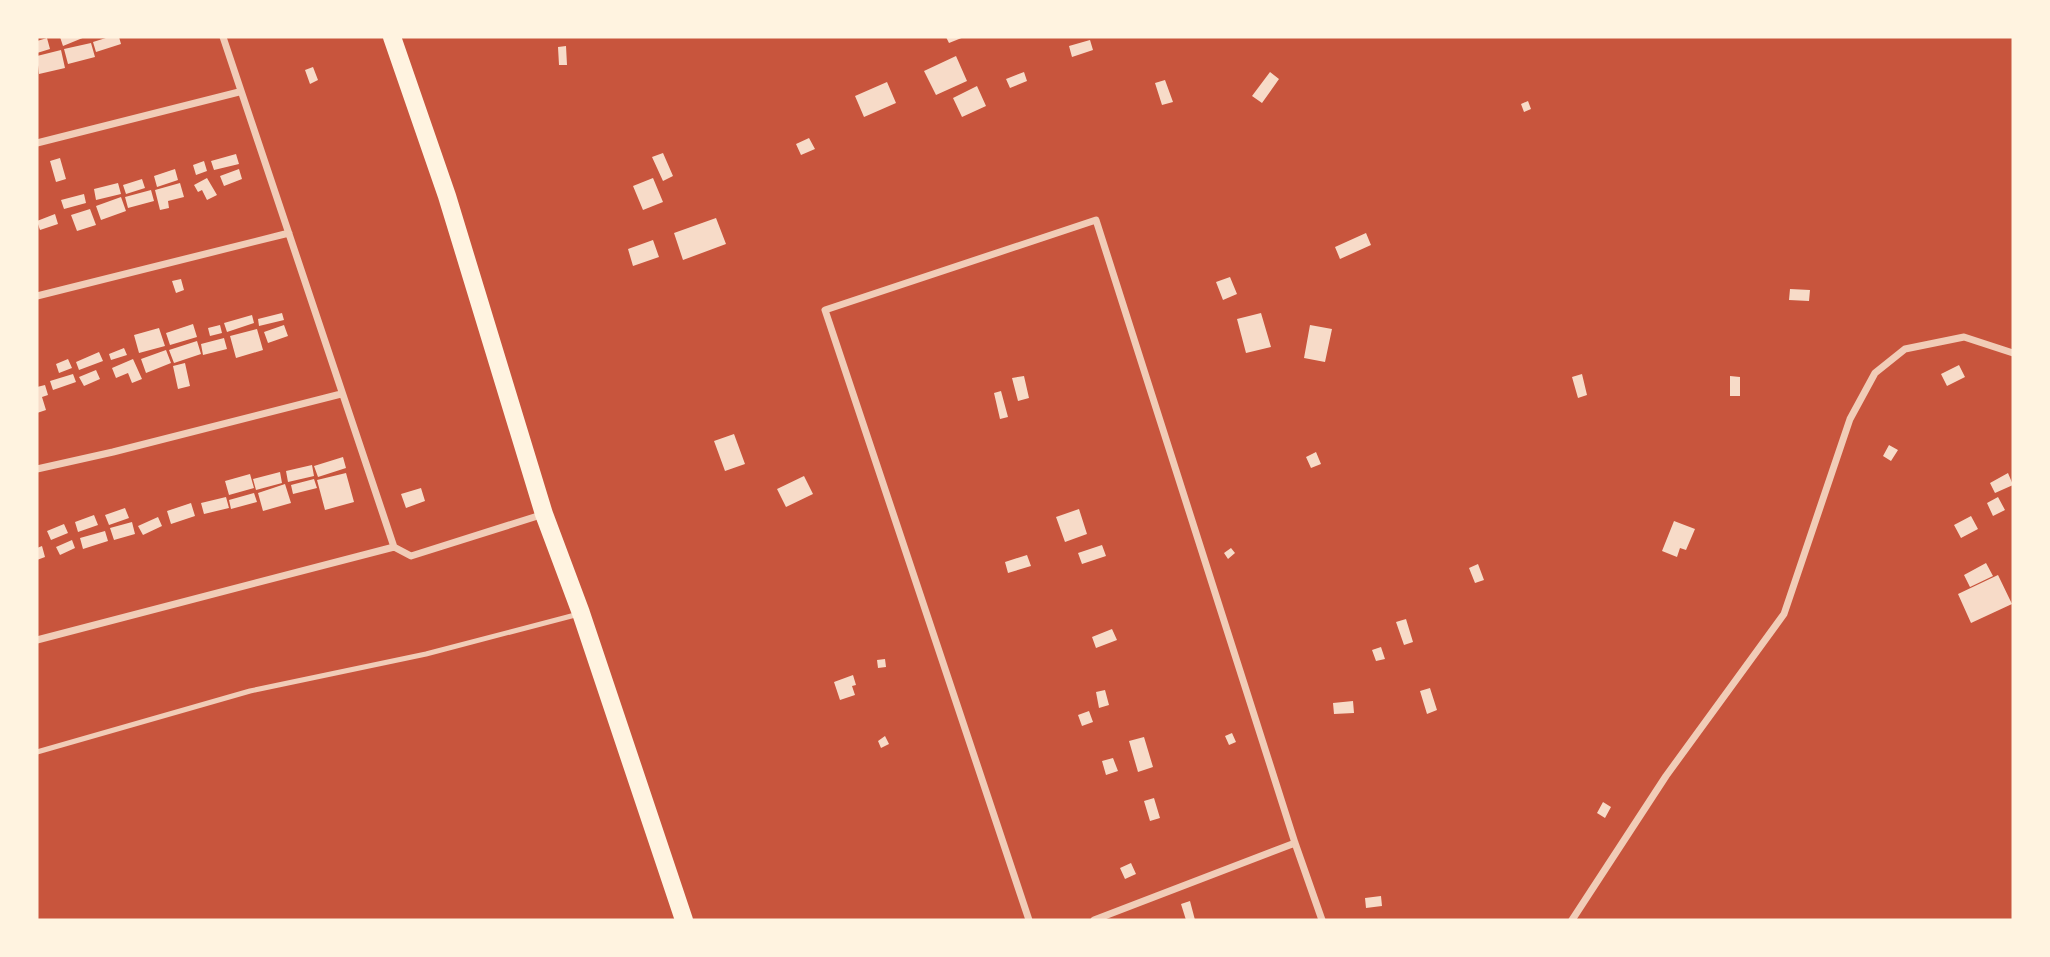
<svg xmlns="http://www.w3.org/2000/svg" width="2050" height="957" font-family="'DM Sans',sans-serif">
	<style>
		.building { fill: #f7dbc8 }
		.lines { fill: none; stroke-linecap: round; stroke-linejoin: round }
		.service { stroke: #f1ccb7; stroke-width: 5 }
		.minor { stroke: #f1ccb7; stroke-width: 7 }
		.primary { stroke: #fff3e0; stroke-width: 18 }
	</style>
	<rect width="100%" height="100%" fill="#c8553d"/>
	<path class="building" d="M60,37H85L63,46Z
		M109,37H119L121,44L96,52L93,42Z
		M946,37H964L949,43Z
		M47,38L50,49L37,53V41Z
		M1090,40L1093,50L1072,57L1069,46Z
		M91,43L95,57L68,64L64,49Z
		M566,46L567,65H559L558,47Z
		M61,50L65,68L39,74L37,56Z
		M956,56L967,81L936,95L924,71Z
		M313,67L318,80L310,84L305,70Z
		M1024,72L1027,81L1010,88L1006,79Z
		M1270,72L1279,79L1262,103L1252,96Z
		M1165,80L1173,102L1162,105L1155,83Z
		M887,82L896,103L864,117L855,96Z
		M977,86L986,106L962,117L953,98Z
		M1528,101L1531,109L1524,112L1521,104Z
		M809,138L815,149L801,155L796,144Z
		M663,153L673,176L663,181L652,157Z
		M236,154L239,164L214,170L211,161Z
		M60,158L66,179L56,182L50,161Z
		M204,161L207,171L196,175L193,165Z
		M175,169L178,180L157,187L154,176Z
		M239,169L242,179L224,186L220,176Z
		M207,178L217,195L207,200L202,190L198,192L194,185Z
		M653,178L663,202L643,210L633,186Z
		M142,179L145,188L126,194L123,185Z
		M118,183L121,194L96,200L94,189Z
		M180,183L184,197L168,201L169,208L160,210L155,190Z
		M151,190L154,201L128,208L125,197Z
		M84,194L86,203L64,209L61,200Z
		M121,197L126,211L101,220L96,206Z
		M90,209L96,225L77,231L71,215Z
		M55,214L58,224L40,230L37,221Z
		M716,218L726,244L683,260L674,233Z
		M1366,233L1371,245L1340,259L1335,247Z
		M653,240L659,257L633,266L628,249Z
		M1230,277L1237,294L1223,300L1216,282Z
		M181,279L184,290L176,293L172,281Z
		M1790,289L1810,290L1809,301L1789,300Z
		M282,313L284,320L259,326L258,319Z
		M1261,313L1271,347L1246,353L1237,319Z
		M252,315L254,323L227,332L224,323Z
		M193,324L197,337L170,345L166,333Z
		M220,325L222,333L210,336L208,328Z
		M284,325L288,336L268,343L264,332Z
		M1310,325L1332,329L1325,362L1304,358Z
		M159,328L165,346L139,353L134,335Z
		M257,329L263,350L236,358L230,336Z
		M224,338L227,349L203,355L201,344Z
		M197,341L201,354L174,363L169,350Z
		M124,348L127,355L111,360L109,354Z
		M166,350L171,363L146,373L141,359Z
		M99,352L103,361L79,370L76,362Z
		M68,359L72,368L59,373L56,364Z
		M133,359L142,379L132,383L128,373L116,378L112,368Z
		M185,363L190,386L178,389L173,366Z
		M1959,365L1965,377L1947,386L1941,374Z
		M96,370L100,379L84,386L79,377Z
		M73,374L76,382L53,390L50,381Z
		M1582,374L1587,395L1578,398L1572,377Z
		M1024,376L1029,398L1018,401L1012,378Z
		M1730,376L1740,377V396H1730Z
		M45,385L48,395L42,397L46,410L37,413V387Z
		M1001,391L1008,417L1000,419L994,393Z
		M734,434L745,464L725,471L714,441Z
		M1889,445L1898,450L1891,461L1883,456Z
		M1316,452L1321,464L1311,468L1306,457Z
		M343,457L346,468L318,477L314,466Z
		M312,465L314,476L288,482L286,471Z
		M280,472L282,483L256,490L253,479Z
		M346,473L354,502L325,510L317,480Z
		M2008,473L2013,485L1995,493L1990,483Z
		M250,474L254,488L229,495L225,481Z
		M804,476L813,494L786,507L777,489Z
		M314,479L317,488L293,494L291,485Z
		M285,484L291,503L263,511L258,493Z
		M421,488L425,501L406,508L401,494Z
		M254,493L257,502L231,509L229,500Z
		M226,497L229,508L204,514L201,503Z
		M1998,497L2005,510L1993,516L1987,503Z
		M191,503L195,516L171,524L167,511Z
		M125,508L129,518L109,525L105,515Z
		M1079,509L1087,534L1065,542L1056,517Z
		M94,515L98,525L78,532L75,522Z
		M1971,516L1978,529L1961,538L1954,525Z
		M158,517L162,526L143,535L138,526Z
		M1674,521L1695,529L1686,550L1680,548L1677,557L1662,551Z
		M132,522L135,534L114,540L110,528Z
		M64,524L68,533L51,540L47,531Z
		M105,531L108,541L83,549L80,538Z
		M72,540L75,548L60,555L56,547Z
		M1102,545L1106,556L1082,564L1078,553Z
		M42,546L45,557L37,560V548Z
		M1231,548L1235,553L1228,559L1224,553Z
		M1027,555L1031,566L1008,573L1005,562Z
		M1986,563L1993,576L1970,587L1964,575Z
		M1478,564L1484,580L1475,583L1469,568Z
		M1998,575L2012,604L1971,623L1958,594Z
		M1406,619L1413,642L1404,645L1396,622Z
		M1112,629L1117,640L1096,648L1092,637Z
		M1381,647L1385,659L1376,661L1372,650Z
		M885,659L886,667L878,668L877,660Z
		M853,675L856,685L852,686L855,695L840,700L834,682Z
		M1430,688L1437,710L1427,714L1420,691Z
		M1105,690L1109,705L1099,708L1096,692Z
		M1353,701L1354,713L1334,714L1333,703Z
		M1089,711L1093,722L1082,726L1078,715Z
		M1232,733L1236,742L1229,745L1225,736Z
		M885,736L889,744L881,748L878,741Z
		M1144,737L1153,767L1138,772L1129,741Z
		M1113,758L1118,771L1106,775L1102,761Z
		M1154,798L1160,818L1150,821L1144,801Z
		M1603,802L1611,807L1605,818L1597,813Z
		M1131,863L1136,874L1125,879L1120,868Z
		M1381,896L1382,906L1366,908L1365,898Z
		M1190,901L1195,920H1186L1181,904Z"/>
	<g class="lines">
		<path class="service" d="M37,752L250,691L426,654L579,614"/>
		<path class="minor" d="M223,37L394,547
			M37,143L239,92
			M37,296L289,233
			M37,469L113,452L341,394
			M37,640L394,547L411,556L544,514
			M1029,920L825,310L1096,220L1295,843L1322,920
			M1094,920L1295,843
			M1572,920L1666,776L1784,614L1850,419L1875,373L1905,349L1964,337L2013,353"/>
		<path class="primary" d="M392,37L447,196L544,514L581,613L684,920"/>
	</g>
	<rect width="2050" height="957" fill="none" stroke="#fff3e0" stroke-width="77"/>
</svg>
